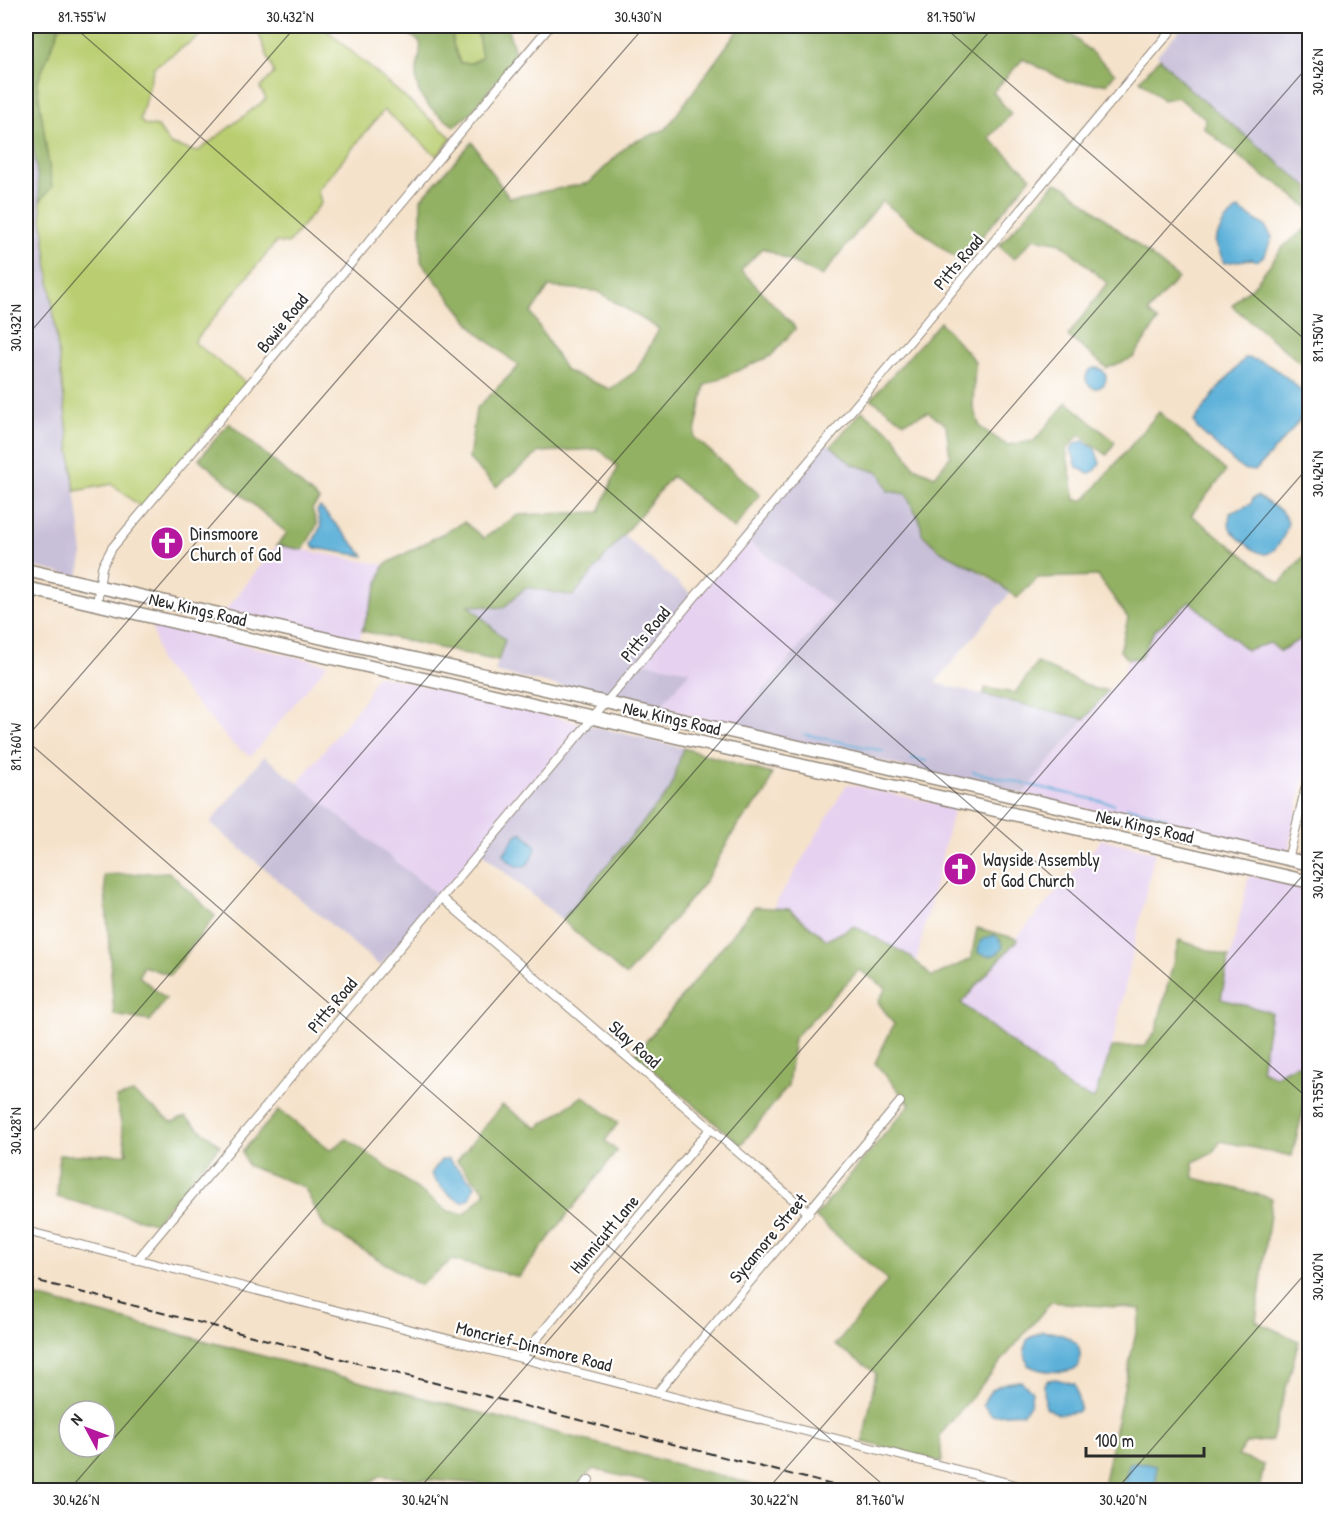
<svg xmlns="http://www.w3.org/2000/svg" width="1335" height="1516" font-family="'Patrick Hand',sans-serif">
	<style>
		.built { fill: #e6d2f0 }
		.industrial { fill: #c8bfd8 }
		.green { fill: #bace71; stroke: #727c4e; stroke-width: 1.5 }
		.forest { fill: #93b163; stroke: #5f6e47; stroke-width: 1.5; fill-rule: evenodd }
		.water { fill: #5db1d9; stroke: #446e82; stroke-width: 1.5 }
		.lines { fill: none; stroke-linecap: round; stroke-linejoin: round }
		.stream { stroke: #5db1d9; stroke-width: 2 }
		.minor-casing { stroke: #90867a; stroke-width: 10 }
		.trunk-casing { stroke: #90867a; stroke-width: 15 }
		.minor { stroke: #fff; stroke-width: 8 }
		.trunk { stroke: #fff; stroke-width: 12 }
		.rail { stroke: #2b2b2b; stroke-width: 2; stroke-dasharray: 9 4.5; stroke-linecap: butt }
		.ticks { fill: none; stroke: #2b2b2b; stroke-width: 1.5; stroke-opacity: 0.45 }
		.labels { text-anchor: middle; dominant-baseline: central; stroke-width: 4.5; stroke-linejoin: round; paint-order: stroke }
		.street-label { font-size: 18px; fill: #2b2b2b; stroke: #fff }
		.poi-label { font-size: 18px; fill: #2b2b2b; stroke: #fff; text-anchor: start }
		.neatline { fill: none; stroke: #2b2b2b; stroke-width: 2 }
		.ticks-label { font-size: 15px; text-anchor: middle; fill: #2b2b2b }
	</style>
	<rect width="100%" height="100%" fill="#fff"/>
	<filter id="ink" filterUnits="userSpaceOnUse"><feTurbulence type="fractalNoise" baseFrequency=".0167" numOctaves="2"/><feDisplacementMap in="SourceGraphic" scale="12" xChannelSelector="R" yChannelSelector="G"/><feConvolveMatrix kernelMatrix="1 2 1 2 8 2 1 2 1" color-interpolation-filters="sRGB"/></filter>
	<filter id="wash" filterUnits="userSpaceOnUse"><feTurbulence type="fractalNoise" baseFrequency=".008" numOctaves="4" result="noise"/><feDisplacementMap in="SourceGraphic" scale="24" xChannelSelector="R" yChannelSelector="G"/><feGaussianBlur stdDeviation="1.35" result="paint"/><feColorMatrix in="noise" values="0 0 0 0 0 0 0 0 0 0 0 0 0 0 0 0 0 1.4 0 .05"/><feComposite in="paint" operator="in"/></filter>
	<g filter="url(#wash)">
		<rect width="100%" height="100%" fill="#f5e2ca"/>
		<path class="built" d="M742,537L833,605L734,727L659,708L689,671L637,661Z
			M277,545L384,565L359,641L225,611Z
			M1190,602L1247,650L1270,643L1280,651L1309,634V756L1287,856L1023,794L1123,674L1128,659L1140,658L1155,630Z
			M152,624L328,664L251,756L233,745L159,661Z
			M376,675L584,724L439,896L297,784L365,699Z
			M847,784L954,807L916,962L854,926L827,940L789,909L773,908Z
			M1102,839L1155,852L1112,1047L1095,1099L1072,1090L960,1003Z
			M1249,875L1309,889V1112L1303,1111L1309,1067L1295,1065L1275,1076L1260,1070L1221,999Z"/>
		<path class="industrial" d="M1183,26H1309V188L1187,87L1157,55Z
			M26,85L83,554L78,577L26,565Z
			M823,440L852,464L880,473L888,491L906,494L912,509L921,518L923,534L1010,593L935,683L1085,719L1023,794L734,727L833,605L742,537Z
			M623,535L692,595L637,661L690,671L659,708L495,672L498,661L468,605L503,608L525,587L573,596Z
			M584,724L683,748L670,790L562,920L478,850Z
			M264,756L439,896L380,966L210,823Z"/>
		<path class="green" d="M60,26H214L154,67L140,120L145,125L158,127L170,144L197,152L266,99L260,88L274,73L256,26H322L452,138L437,156L384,110L318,190L321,203L288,244L276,242L194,342L246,383L142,508L112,484L75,491L40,201L51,187L37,83Z
			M452,26H484L478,34L482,57L472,63H460L453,44Z"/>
		<path class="forest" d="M35,26H60L37,83L52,187L40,201L26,85V28Z
			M411,26H452L453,44L460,63H472L482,57L478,34L484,26H507L516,56L469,115L454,126C436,113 415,100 416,75C417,61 422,57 420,42L410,35Z
			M741,26H1061L1115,73L1107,84L1068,82L1023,59L993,92L1011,114L989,138L1031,177L961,262L882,201L822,276L763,248L741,270L796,328L771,356L705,385L694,437L760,495L734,529L672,476L573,596L526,587L503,608L469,605L505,640L498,661L362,631L384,565L464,522L484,538L518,515L599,512L618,467L599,449L540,452L496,487L469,459L476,409L519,366L477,332L421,262V199L472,142L509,198L589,183L629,144L666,129ZM549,287L597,291L659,329L636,371L610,389L566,371L531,313Z
			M1160,58L1187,87L1309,188V216L1308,208L1276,182L1267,179L1204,128L1205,118L1177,97L1163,100L1140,80Z
			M1055,183L1065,186L1178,278L1148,312L1158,321L1133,358L1107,368L1068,336L1107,283L1061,243L1034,238L1014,259L999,246Z
			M1309,226V370L1232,306L1242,294L1252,288L1283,247Z
			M940,322L975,361L973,407L980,427L1007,445L1034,441L1067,402L1115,442L1107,455L1079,435L1066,450L1075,500H1085L1159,412L1226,471L1191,515L1280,583L1309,550V634L1280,651L1270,643L1247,650L1190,602L1155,630L1140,658L1128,659L1120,651L1128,618L1098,576L1038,578L1017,598L987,575L939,550L922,534C921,516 913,510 906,494L888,491L880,473L852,464L831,446L862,411L894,435L914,467L935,476L950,457L946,425L928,412L904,422L871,399Z
			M229,423L319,500L312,509L317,525L303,550L277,545L287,533L199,459Z
			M1037,663L1095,689L1108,690L1085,719L984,695L985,688L1015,693Z
			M683,748L772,774L766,793L737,826L705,882L626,976L562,920L670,790Z
			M169,872L215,916L170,975L143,966L139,976L166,999L150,1021L114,1015L104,875Z
			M754,907L789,909L827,940L854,926L910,956L932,977L971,959L977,928L1018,939L961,1003L1072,1090L1094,1099L1112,1047L1145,1046L1156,1031L1179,940L1229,957L1221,999L1271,1012L1261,1070L1275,1076L1295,1065L1309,1067L1303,1111L1292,1156L1221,1141L1211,1154L1193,1162L1194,1178L1272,1198L1256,1321L1299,1341L1272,1440L1246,1443L1238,1456L1264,1465L1259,1490H1102L1141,1309L1051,1302L940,1435L942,1462L863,1442L876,1373L835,1345L888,1280L815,1217L910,1104L875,1063L894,1024L878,1002L886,988L859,970L794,1038L788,1086L741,1145L635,1055Z
			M133,1093L172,1122L185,1117L220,1145L154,1223L57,1197L59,1155L127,1154L116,1098Z
			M583,1096L618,1123L605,1141L617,1151L519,1277L452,1260L420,1285L324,1226L304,1187L248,1166L242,1152L279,1110L330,1150L347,1139L448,1211L465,1214L486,1192L457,1161L502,1105L537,1128Z
			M26,1294L775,1490H678L593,1469L573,1490H488L481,1484L380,1476L358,1490H26ZM69,1411H105V1447H69Z"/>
		<path class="water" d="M1238,209L1265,226L1272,237L1265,255L1257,261L1252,259L1224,263L1215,241L1224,222Z
			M1245,358C1261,359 1274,367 1286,377C1293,383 1305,392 1307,401C1310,416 1265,459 1255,471L1242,469L1197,428L1194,421L1217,390Z
			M1086 378a10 10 0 1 1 20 0a10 10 0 1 1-20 0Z
			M1083,441L1095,449L1100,463L1096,470L1088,474L1077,467L1071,449L1076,443Z
			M1257,496L1280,510L1288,521C1287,531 1278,552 1266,554C1257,555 1236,537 1231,530C1227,524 1230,518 1230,513L1251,504L1253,498Z
			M320,507L360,551L364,556L315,548L312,544L321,526L317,511Z
			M522,832L535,845L536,849C527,872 518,872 503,855L516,835Z
			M994,935L1000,940L1003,947C997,956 988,959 978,952L980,941Z
			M448,1159L475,1185L470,1198L463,1202C452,1199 437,1185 431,1174L441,1160Z
			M1042,1331C1063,1333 1089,1340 1077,1368C1064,1374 1040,1372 1028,1365L1024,1350L1027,1340Z
			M1056,1379L1075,1384L1080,1408L1077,1412L1058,1414L1045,1407L1044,1385L1048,1380Z
			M1021,1381L1032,1391L1030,1405L1023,1413L992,1415L983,1405C989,1386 1003,1382 1021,1381Z
			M1137,1462L1156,1466V1480L1153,1489L1129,1490L1123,1486L1130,1463Z"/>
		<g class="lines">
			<path class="stream" d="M804,734L883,751
				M911,758L927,761
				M973,772L1114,804
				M1127,807L1166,817"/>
		</g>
	</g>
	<g filter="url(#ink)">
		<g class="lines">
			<g class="minor-casing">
				<path id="minor" d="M97,604L102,567L112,548L550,26
					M1288,860L1310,770
					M442,898L809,1213
					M26,1231L1035,1490
					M137,1260L1175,26
					M521,1358L710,1129
					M657,1393L900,1102
					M580,1490L589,1480"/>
			</g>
			<g class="trunk-casing">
				<path id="trunk" d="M26,570L1310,864
					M26,588L1310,882"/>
			</g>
			<use href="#minor" class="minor"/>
			<use href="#trunk" class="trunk"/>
			<path class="rail" d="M26,1278L852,1490"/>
		</g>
	</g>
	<path class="ticks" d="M73,26L1310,1100M943,26L1310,344M26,337L296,26M26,738L645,26M26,740L889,1490M26,1139L994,26M69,1490L1310,64M418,1490L1310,465M767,1490L1310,867M1116,1490L1310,1268"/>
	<defs>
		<g id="church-disc" transform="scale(1.725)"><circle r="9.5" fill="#b5179e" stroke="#fff"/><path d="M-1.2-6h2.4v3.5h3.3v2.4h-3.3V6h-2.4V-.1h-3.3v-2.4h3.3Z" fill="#fff"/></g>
	</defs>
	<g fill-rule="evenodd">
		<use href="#church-disc" x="167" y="543"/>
		<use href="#church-disc" x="960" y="869"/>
	</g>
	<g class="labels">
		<g class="street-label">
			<text transform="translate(958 262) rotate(-50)">Pitts Road</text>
			<text transform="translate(282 323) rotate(-51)">Bowie Road</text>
			<text transform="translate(198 609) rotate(13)">New Kings Road</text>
			<text transform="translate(645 634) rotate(-50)">Pitts Road</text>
			<text transform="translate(672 718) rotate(13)">New Kings Road</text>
			<text transform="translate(1145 826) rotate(13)">New Kings Road</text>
			<text transform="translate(332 1005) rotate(-50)">Pitts Road</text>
			<text transform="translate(635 1044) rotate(41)">Slay Road</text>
			<text transform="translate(604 1234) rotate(-50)">Hunnicutt Lane</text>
			<text transform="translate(768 1238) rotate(-50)">Sycamore Street</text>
			<text transform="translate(534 1346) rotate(14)">Moncrief-Dinsmore Road</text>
		</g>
		<g class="poi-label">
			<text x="190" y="533">Dinsmoore<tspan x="190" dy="21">Church of God</tspan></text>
			<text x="983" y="859">Wayside Assembly<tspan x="983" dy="21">of God Church</tspan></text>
		</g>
	</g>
	<rect width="1335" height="1516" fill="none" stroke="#fff" stroke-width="66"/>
	<g transform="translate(87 1429) rotate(311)"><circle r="28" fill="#ffffff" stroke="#aaaaaa" stroke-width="1.5"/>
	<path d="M0-4.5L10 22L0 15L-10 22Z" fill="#b5179e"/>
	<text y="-9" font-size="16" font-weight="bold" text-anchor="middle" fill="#2b2b2b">N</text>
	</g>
	<path d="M1086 1447v9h118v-9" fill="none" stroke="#2b2b2b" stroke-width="3"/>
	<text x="1095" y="1447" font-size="18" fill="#2b2b2b" stroke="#ffffff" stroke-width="4.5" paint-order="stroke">100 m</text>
	<rect x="33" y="33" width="1269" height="1450" class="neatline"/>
	<g class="ticks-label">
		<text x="82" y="22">81.755°W</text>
		<text x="290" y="22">30.432°N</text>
		<text x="638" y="22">30.430°N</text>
		<text x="951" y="22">81.750°W</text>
		<text transform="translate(1318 72) rotate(-90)" y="5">30.426°N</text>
		<text transform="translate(16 328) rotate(-90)" y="5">30.432°N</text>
		<text transform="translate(1318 338) rotate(-90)" y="5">81.750°W</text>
		<text transform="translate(1318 474) rotate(-90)" y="5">30.424°N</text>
		<text transform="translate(16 747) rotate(-90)" y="5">81.760°W</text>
		<text transform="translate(1318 875) rotate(-90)" y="5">30.422°N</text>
		<text transform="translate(1318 1094) rotate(-90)" y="5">81.755°W</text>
		<text transform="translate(16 1131) rotate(-90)" y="5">30.428°N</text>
		<text transform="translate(1318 1277) rotate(-90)" y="5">30.420°N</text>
		<text x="76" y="1505">30.426°N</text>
		<text x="425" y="1505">30.424°N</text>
		<text x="774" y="1505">30.422°N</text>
		<text x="880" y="1505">81.760°W</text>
		<text x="1123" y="1505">30.420°N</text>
	</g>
</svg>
